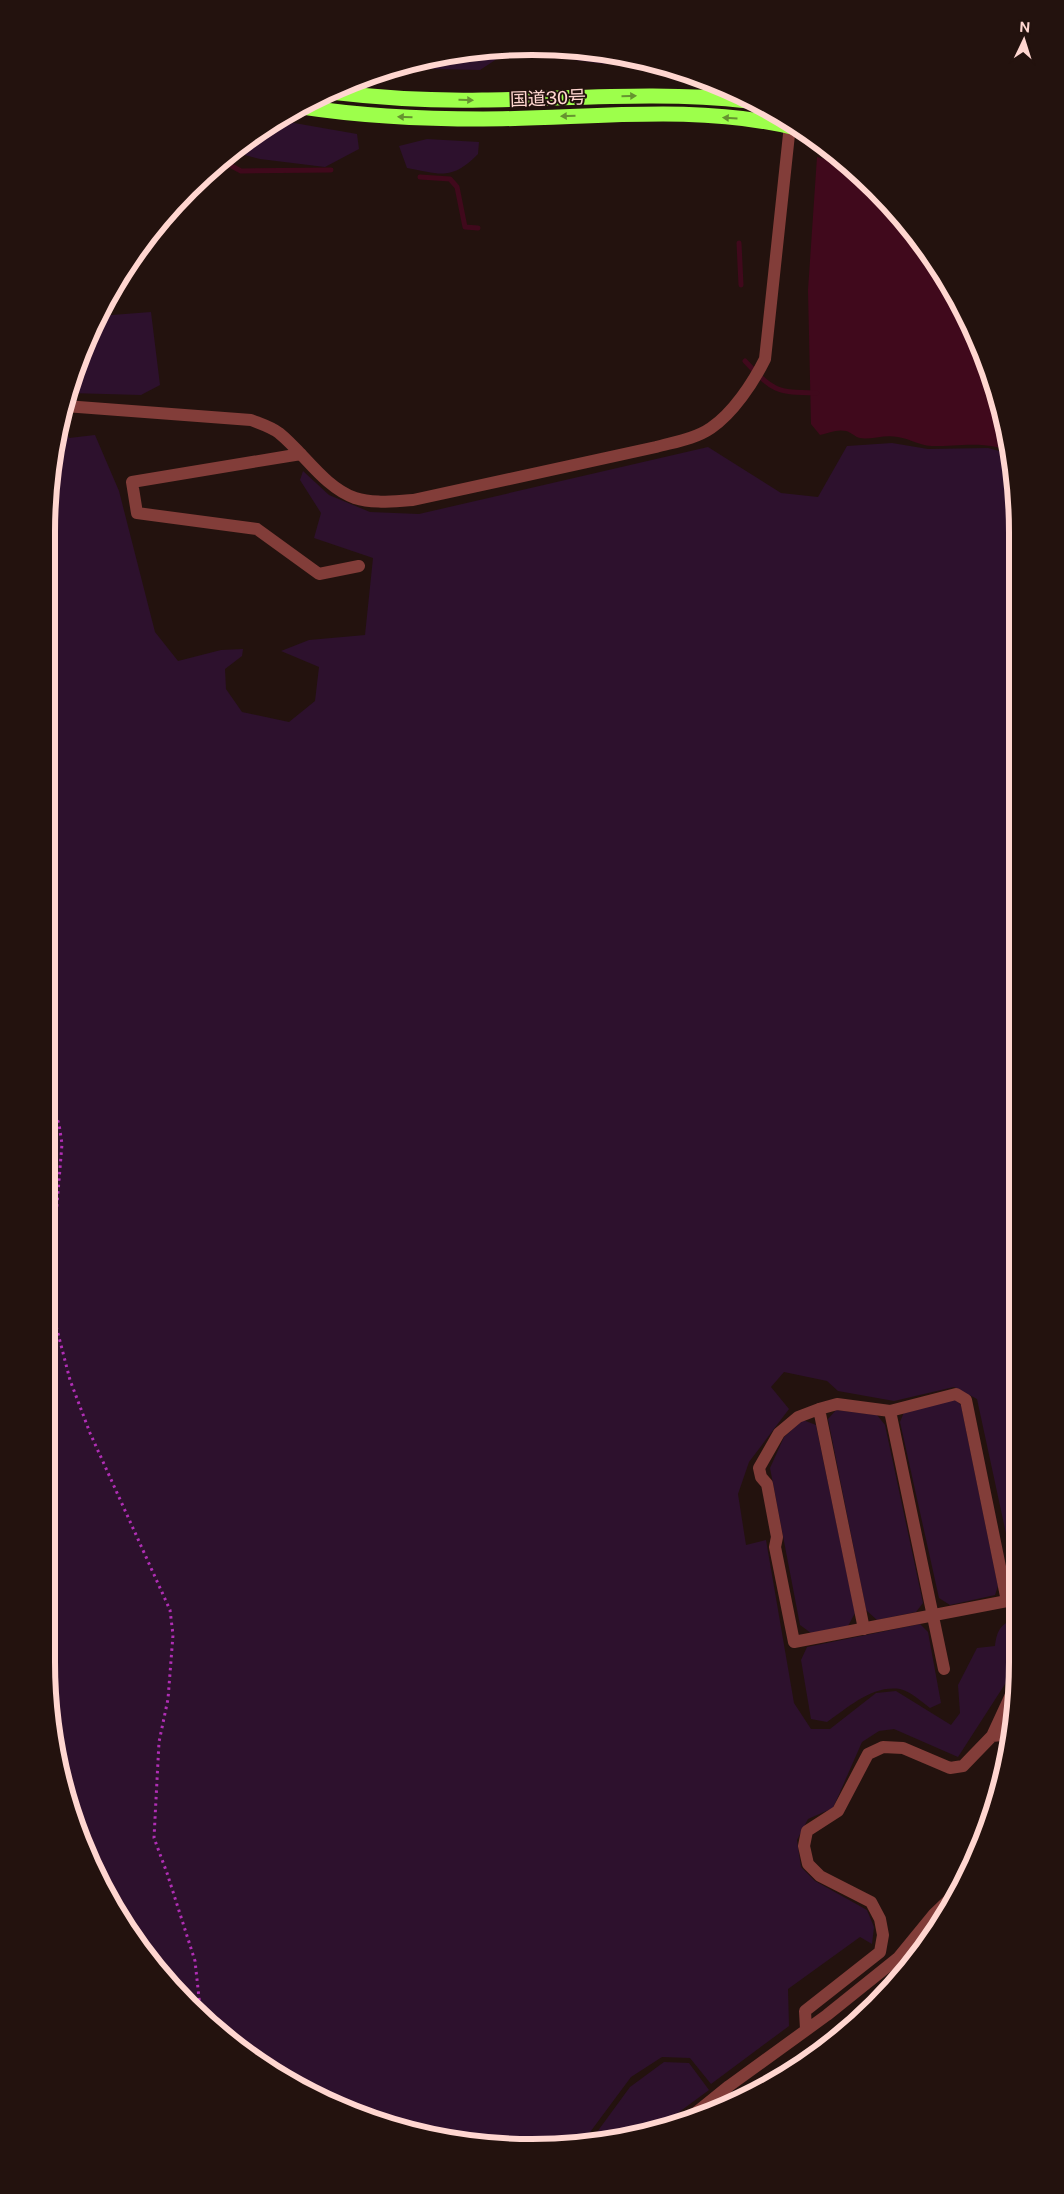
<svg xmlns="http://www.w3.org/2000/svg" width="1064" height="2194" font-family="'Public Sans','Noto Sans JP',sans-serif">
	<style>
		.green { fill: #2d112d }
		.water { fill: #40091c }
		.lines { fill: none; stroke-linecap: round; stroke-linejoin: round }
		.stream { stroke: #40091c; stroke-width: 5 }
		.path { stroke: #b02eb5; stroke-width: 3; stroke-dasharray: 2.5 4; stroke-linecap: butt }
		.minor { stroke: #823d39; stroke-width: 12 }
		.highway { stroke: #9dff4b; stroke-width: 15 }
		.oneway { fill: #669430 }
		.labels { text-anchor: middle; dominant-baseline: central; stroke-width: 4; stroke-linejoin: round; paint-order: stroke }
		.street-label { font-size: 18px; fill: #ffd6d0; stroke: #23120e }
		.rim { fill: none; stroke: #ffd6d0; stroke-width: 6 }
	</style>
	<rect width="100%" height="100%" fill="#23120e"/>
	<path class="green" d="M532,46L627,56L641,60L604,64L509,51L480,70L396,68L438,56Z
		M277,120L357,134L359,149L325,167L260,159L233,152L262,128Z
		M427,139L479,142L478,154C451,181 441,174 407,168L399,146Z
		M151,312L160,385L141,395L69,393L83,346L99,316Z
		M61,418L69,438L95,435L119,491L155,632L178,661L221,650L243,649L242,656L225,669L226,689L242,712L289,722L315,701L319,667L281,651L309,640L365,635L373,558L314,538L321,513L300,480L303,471L329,495L370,512L419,514L708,447L781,493L818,497L847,446L892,443L928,449L988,448L1003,452L1011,460L1014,468L1017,1565L1013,1566L977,1399L954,1387L894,1401L838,1391L827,1381L784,1372L771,1387L789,1409L749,1462L738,1494L746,1545L766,1540L794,1703L811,1729H830L876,1693L896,1691L951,1725L960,1713L958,1685L977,1648L995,1646C997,1631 1000,1624 1015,1619L1018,1623L1016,1667L958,1757L894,1729L879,1731L862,1742L833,1808L808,1819L797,1840L801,1867L815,1881L867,1910L874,1927L872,1944L860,1937L788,1989L789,2026L711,2084L690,2058L662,2057L631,2077L582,2143L437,2138L346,2111L262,2066L147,1958L72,1818L56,1756L46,1662V532L56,437Z
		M954,1399L961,1405L998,1586L995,1595L950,1605L939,1598L900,1422L904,1412Z
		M836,1410L877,1415L885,1425L923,1603L916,1612L877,1620L866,1610L828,1419Z
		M803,1420L816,1425L855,1613L848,1626L811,1633L800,1625L770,1468L784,1437Z
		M920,1624L928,1632L941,1703L930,1708C922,1702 910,1691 900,1689C872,1685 849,1707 827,1722L811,1719L801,1660L807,1647Z
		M890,1987L876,2005L770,2081Z
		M664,2062L689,2063L709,2090L652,2132L589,2143L630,2087Z"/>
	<path class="water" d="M817,157L834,161L852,171L918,237L981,346L1010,454C995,439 952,447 931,446C919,445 910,439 898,437C885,434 870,440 860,438C855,437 851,432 846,431C837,429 828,433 820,435L811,424L808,290Z"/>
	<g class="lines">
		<path class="stream" d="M222,161L241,171L331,170
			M420,177L450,179L457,187L465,227L478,228
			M739,243L741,285
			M745,361C774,392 775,392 817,393"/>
		<path class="path" d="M46,1090L59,1124L62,1144L50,1289L54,1318L70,1380L90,1433L170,1610L173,1635L168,1699L159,1742L154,1838L167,1873L195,1961L200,2007"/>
		<path class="minor" d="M65,406L251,420C261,424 271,427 279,433C304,453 324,487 355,498C373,504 394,501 413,500L656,447C674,442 695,439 711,428C733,413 753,383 765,359L790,125
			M301,454L132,482L137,513L257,529L319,574L359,566
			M819,1409L864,1629
			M890,1411L944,1669
			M1007,1601L966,1400L956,1394L890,1411L837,1404L819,1409L798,1417L779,1433L759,1468L761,1477L767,1484L777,1537L775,1547L794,1642L1007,1601L1018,1606
			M992,1736L1016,1684
			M806,2029L805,2011L880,1952L883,1935L880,1919L871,1902L820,1876L808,1864L804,1846L807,1831L838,1811L868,1754L883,1747L903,1748L950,1768L963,1766L992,1736L1011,1734
			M687,2120L729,2086L827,2015L898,1958L934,1914L957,1892"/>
		<path class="highway" d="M330,92C381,98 431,101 482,100C571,99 660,91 748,101
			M302,107C361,116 422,119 483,119C586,119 693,103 796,128"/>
	</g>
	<defs><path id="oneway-solid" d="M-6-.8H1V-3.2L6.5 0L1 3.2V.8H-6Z" transform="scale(1.25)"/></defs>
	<g class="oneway">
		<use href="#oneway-solid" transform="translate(629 96) rotate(-2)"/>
		<use href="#oneway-solid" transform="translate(466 100) rotate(1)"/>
		<use href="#oneway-solid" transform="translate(568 116) rotate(178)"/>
		<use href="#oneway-solid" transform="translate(405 117) rotate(-178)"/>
		<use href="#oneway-solid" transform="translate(730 118) rotate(-177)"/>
	</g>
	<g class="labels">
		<g class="street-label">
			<text transform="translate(548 98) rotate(-2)">国道30号</text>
		</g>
	</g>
	<path d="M0 0H1064V2194H0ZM532 55H532A477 477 0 0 1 1009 532V1662A477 477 0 0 1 532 2139H532A477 477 0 0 1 55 1662V532A477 477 0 0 1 532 55Z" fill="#23120e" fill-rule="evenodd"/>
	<path class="rim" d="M532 55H532A477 477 0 0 1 1009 532V1662A477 477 0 0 1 532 2139H532A477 477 0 0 1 55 1662V532A477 477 0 0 1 532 55Z"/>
	<g transform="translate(1024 40) rotate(4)" stroke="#23120e" stroke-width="4" paint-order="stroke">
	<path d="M0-4L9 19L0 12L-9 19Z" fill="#ffd6d0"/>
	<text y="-8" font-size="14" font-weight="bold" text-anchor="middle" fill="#ffd6d0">N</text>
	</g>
</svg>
